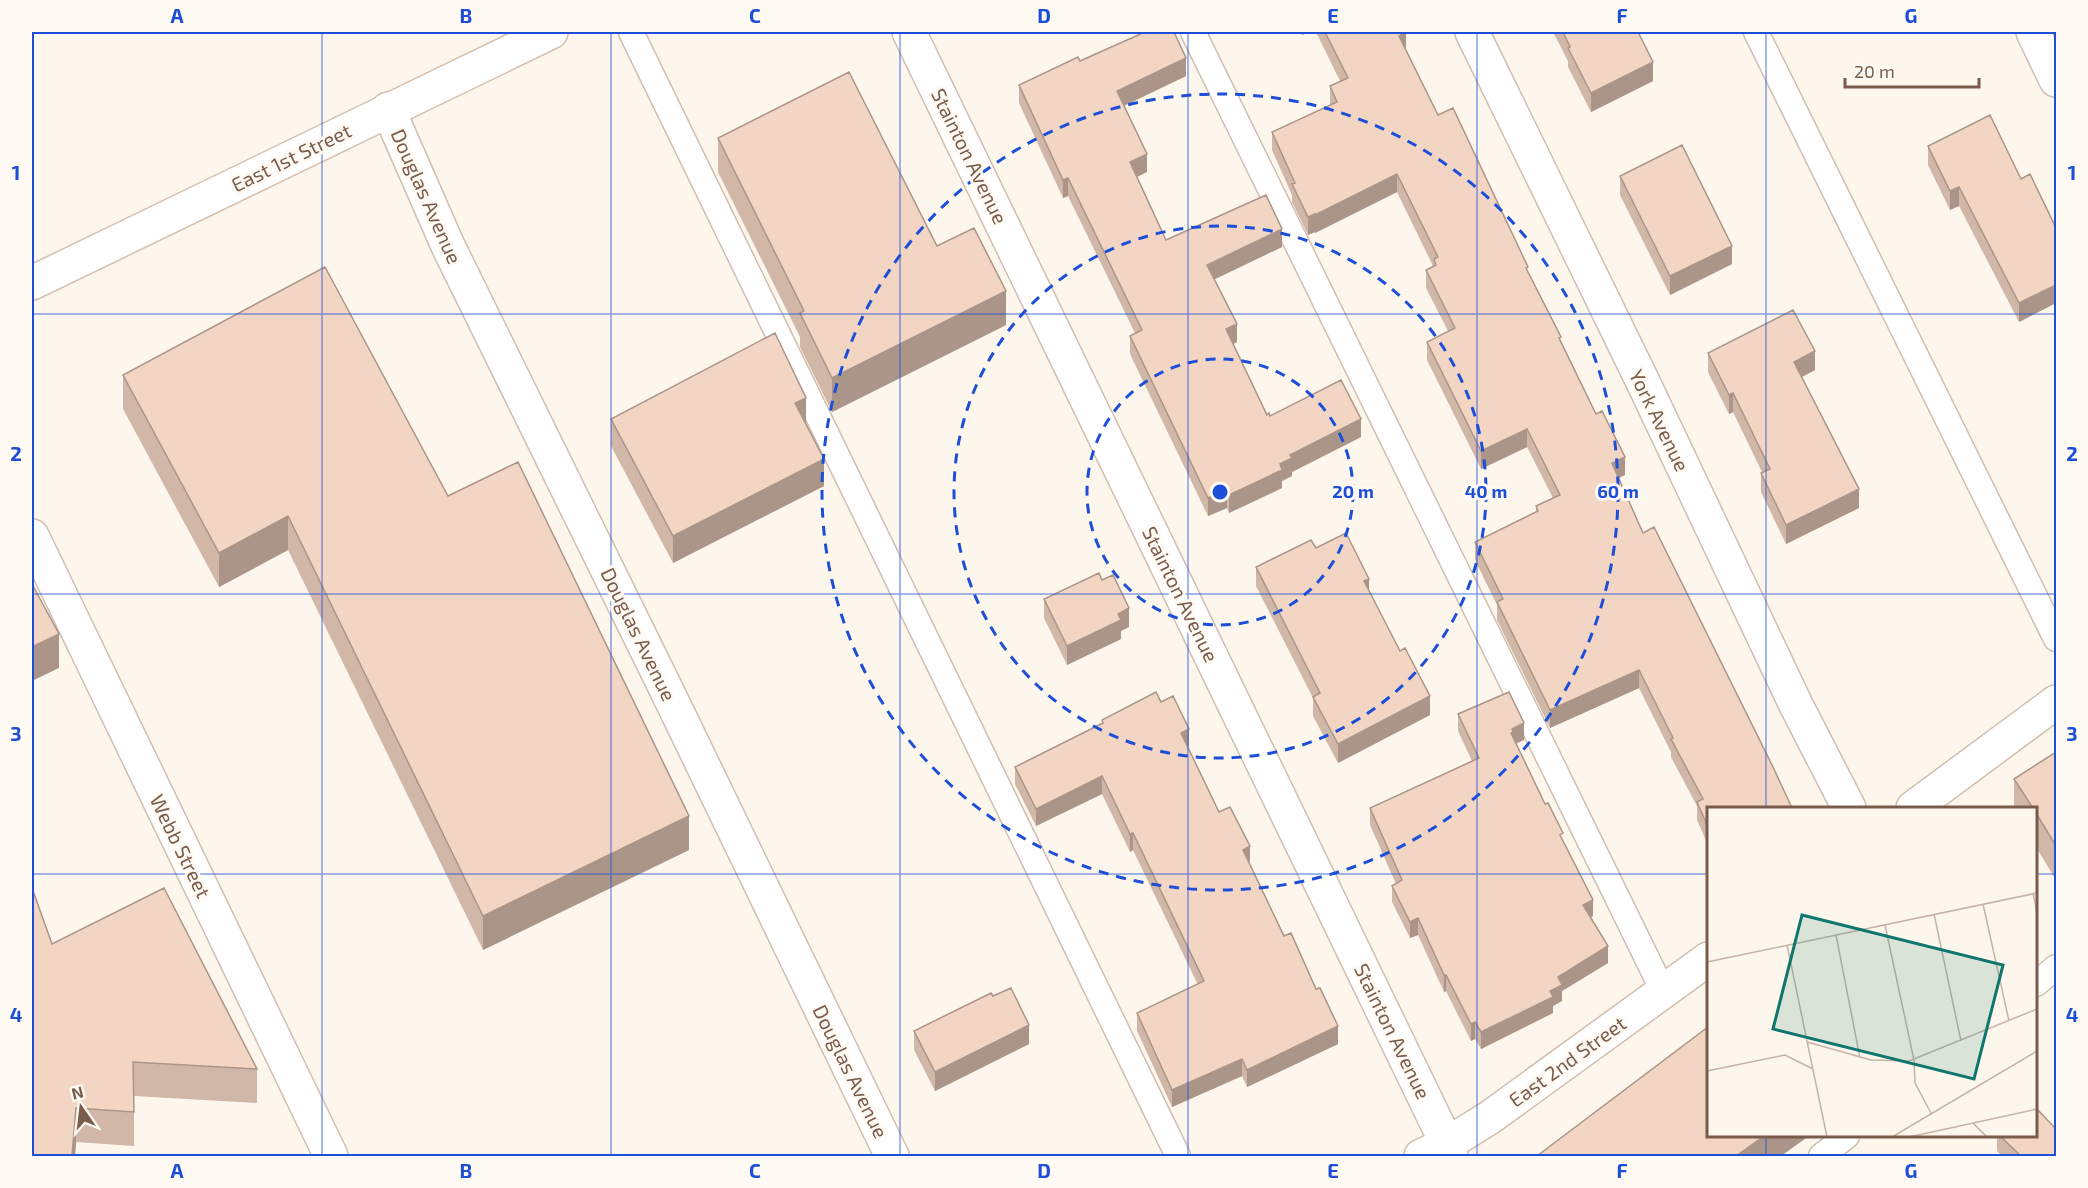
<svg xmlns="http://www.w3.org/2000/svg" width="2088" height="1188" font-family="'Exo 2',sans-serif">
	<style>
		.lines { fill: none; stroke-linecap: round; stroke-linejoin: round }
		.service-casing { stroke: #d1beb0; stroke-width: 27 }
		.minor-casing { stroke: #d1beb0; stroke-width: 36 }
		.secondary-casing { stroke: #d6c0b0; stroke-width: 36 }
		.service { stroke: #fff; stroke-width: 24 }
		.minor { stroke: #fff; stroke-width: 33 }
		.secondary { stroke: #fff; stroke-width: 33 }
		.wall { fill: #d1b7a8 }
		.shaded-wall { fill: #aa9588 }
		.building { fill: #f3d5c3; stroke: #aa9588; stroke-width: 1.5 }
		.grid { fill: none; stroke: #1d4ed8; stroke-width: 1.5; stroke-opacity: 0.55 }
		.ring { fill: none; stroke: #1d4ed8; stroke-width: 3; stroke-dasharray: 10 8 }
		.labels { text-anchor: middle; dominant-baseline: central; stroke-width: 6; stroke-linejoin: round; paint-order: stroke }
		.street-label { font-size: 20px; fill: #7a5c4d; stroke: #fffaf3 }
		.inset-road { fill: none; stroke: #c5b3a7; stroke-width: 1.5 }
		.view { fill: #0f766e; fill-opacity: 0.15; stroke: #0f766e; stroke-width: 3 }
		.inset-edge { fill: none; stroke: #7a5c4d; stroke-width: 3 }
		.centre { fill: #1d4ed8; stroke: #fffaf3; stroke-width: 3 }
		.ring-label { font-size: 18px; text-anchor: middle; font-weight: bold; fill: #1d4ed8; stroke: #fffaf3; stroke-width: 6; stroke-linejoin: round; paint-order: stroke }
		.neatline { fill: none; stroke: #1d4ed8; stroke-width: 2 }
		.grid-label { font-size: 20px; text-anchor: middle; font-weight: bold; fill: #1d4ed8 }
	</style>
	<rect width="100%" height="100%" fill="#fdf6ec"/>
	<g class="lines">
		<g class="service-casing">
			<path id="service" d="M631,32L1178,1156
				M1193,32L1663,991
				M1756,32L2056,639
				M2036,984L2056,967
				M1821,1156L1847,1136"/>
		</g>
		<g class="minor-casing">
			<path id="minor" d="M909,32L1447,1144L1451,1156
				M1472,32L1642,380L1796,705L1849,808
				M2033,32L2056,80
				M388,109L448,246L667,691L892,1156
				M32,536L331,1156
				M1913,808L2056,702
				M1421,1156L1447,1144L1489,1118L1708,959"/>
		</g>
		<g class="secondary-casing">
			<path id="secondary" d="M32,283L551,32"/>
		</g>
		<use href="#service" class="service"/>
		<use href="#minor" class="minor"/>
		<use href="#secondary" class="secondary"/>
	</g>
	<path class="wall" d="M1316,32H1406V50L1438,115L1528,272L1625,475L1619,478L1708,808V845L1697,820V806L1671,757V752L1639,688L1550,728L1497,620V605L1475,560V542L1536,512V506L1553,498L1527,447L1481,469L1427,360V342L1448,331L1426,288V270L1433,266L1397,192L1315,233V232L1308,235L1292,202V195L1272,150V132L1330,105V86L1340,81Z
		M1553,32H1638L1653,81L1591,112L1568,67V61Z
		M1080,61L1186,76L1124,106L1147,172L1137,177L1166,240L1282,247L1214,279L1237,342L1233,344L1267,415L1361,437L1292,472V476L1282,481V488L1229,513L1227,508L1208,516L1130,354V336L1135,333L1068,196L1063,198L1019,103V85Z
		M718,138L937,246L1006,325L832,412L800,347V337L718,172Z
		M1928,146L2021,179L2056,228V303L2019,322L1959,206L1950,210L1928,165Z
		M1620,176L1732,264L1670,295L1620,195Z
		M1708,353L1815,370L1802,377L1859,508L1786,544L1761,492V473L1762,472L1733,412L1729,414L1708,372Z
		M123,375L448,496L689,850L483,950L288,550L219,587L123,409Z
		M611,419L806,425L824,486L673,563L611,446Z
		M1316,548L1369,591L1430,715L1338,763L1313,716V698L1256,586V567Z
		M1102,580L1129,627L1121,631V639L1067,665L1044,618V599Z
		M1161,702L1189,746L1188,747L1219,812L1250,864L1284,936L1338,1044L1247,1087L1242,1076L1172,1107L1137,1031V1013L1198,985L1133,850L1130,852L1102,794L1036,826L1015,784V767L1102,724V720Z
		M1458,714L1524,740L1516,743L1563,842L1593,916L1591,917L1608,963L1562,991V1001L1553,1006V1013L1481,1049L1475,1039L1471,1041L1446,991L1444,992L1418,935L1410,938L1392,902V886L1396,884L1370,825V808L1472,761L1458,731Z
		M2056,752V880L2036,847V808H2014V779Z
		M52,944L257,1069V1103L134,1096V1146L76,1142L75,1156H32Z
		M993,996L1029,1044L935,1091L914,1050V1031Z
		M1997,1136H2036L2056,1156H2002L1997,1151Z"/>
	<path class="shaded-wall" d="M1302,32H1310L1302,35Z
		M1406,32V50L1399,36Z
		M1186,58V76L1117,109V91Z
		M1653,62V81L1591,112V93Z
		M1147,154V172L1130,180V162Z
		M1397,174V192L1315,233V215Z
		M1068,178V196L1063,198V180Z
		M1959,187V206L1950,210V191Z
		M1315,214V232L1308,235V217Z
		M1282,229V247L1207,283V265Z
		M1732,246V264L1670,295V276Z
		M2056,285V303L2019,322V303Z
		M1006,291V325L832,412V378Z
		M1237,324V342L1226,348V329Z
		M1815,351V370L1794,381V362Z
		M1733,393V412L1729,414V395Z
		M806,398V425L795,403Z
		M1361,419V437L1292,472V476L1282,481V488L1229,513V495L1280,464L1290,455Z
		M1527,429V447L1481,469V451Z
		M1625,457V475L1612,481V463Z
		M824,459V486L673,563V536Z
		M1227,489V508L1208,516V498Z
		M1859,489V508L1786,544V525Z
		M288,516V550L219,587V553Z
		M1369,579V598L1364,581Z
		M1129,608V627L1121,631V639L1067,665V646L1118,614Z
		M59,634V668L32,681V647Z
		M1639,670V688L1550,728V710Z
		M1430,696V715L1338,763V744Z
		M1524,723V740L1513,745L1511,733L1512,729Z
		M1189,729V746L1181,751V733Z
		M1102,776V794L1036,826V809Z
		M689,816V850L483,950V916Z
		M1133,833V850L1130,852V834Z
		M1250,846V863L1243,850Z
		M1593,900V916L1583,921V905Z
		M1418,918V935L1410,938V922Z
		M1608,946V963L1562,991V1001L1553,1006V1013L1481,1049V1032L1558,977Z
		M1444,975H1446V991L1444,992Z
		M1475,1022V1039L1471,1041V1024Z
		M1029,1025V1044L935,1091V1072Z
		M1338,1026V1044L1247,1087V1070Z
		M1242,1059V1076L1172,1107V1090Z
		M76,1108V1142L75,1156H72Z
		M1764,1136H1809L1781,1156H1736Z"/>
	<path class="building" d="M1145,32H1174L1186,58L1117,91L1147,154L1130,162L1166,240L1266,195L1282,229L1207,265L1237,324L1226,329L1267,415L1269,413L1270,416L1341,380L1361,419L1290,455L1292,458L1280,464L1282,470L1229,495L1227,489L1208,498L1130,336L1142,330L1068,178L1063,180L1019,85L1078,57L1080,61Z
		M1325,32H1406L1399,36L1438,115L1453,108L1528,267L1526,268L1561,337L1559,338L1596,414L1602,411L1625,457L1612,463L1643,533L1654,527L1773,767L1792,808H1708V827L1697,802L1703,799L1671,739L1673,738L1639,670L1550,710L1497,602L1503,599L1475,542L1538,511L1536,506L1560,495L1527,429L1481,451L1427,342L1455,328L1426,270L1436,265L1434,259L1438,257L1397,174L1315,215V214L1308,217L1292,184L1295,183L1272,132L1337,102L1330,86L1348,78Z
		M1563,32H1638L1653,62L1591,93L1568,48L1570,47Z
		M849,72L937,246L974,228L1006,291L832,378L800,313L804,311L718,138Z
		M1990,115L2021,179L2030,174L2056,228V285L2019,303L1959,187L1950,191L1928,146Z
		M1682,145L1732,246L1670,276L1620,176Z
		M325,267L448,496L518,462L689,816L483,916L288,516L219,553L123,375Z
		M1793,310L1815,351L1794,362L1859,489L1786,525L1761,473L1770,469L1733,393L1729,395L1708,353Z
		M775,333L806,398L795,403L824,459L673,536L611,419Z
		M1346,533L1369,579L1364,581L1400,651L1405,648L1430,696L1338,744L1313,697L1320,693L1256,567L1311,540L1316,548Z
		M1099,573L1102,580L1113,575L1129,608L1118,614L1121,620L1067,646L1044,599Z
		M32,584L59,634L32,647Z
		M1156,692L1161,702L1173,696L1189,729L1181,733L1219,812L1230,807L1250,846L1243,850L1284,936L1291,933L1316,989L1320,988L1338,1026L1247,1070L1242,1059L1172,1090L1137,1013L1204,981L1133,833L1130,834L1102,776L1036,809L1015,767L1103,723L1102,720Z
		M1509,692L1524,723L1512,729L1513,732L1511,733L1545,804L1548,803L1563,833L1560,835L1593,900L1583,905L1608,946L1558,977L1562,985L1550,991L1553,997L1481,1032L1475,1022L1471,1024L1446,975H1444L1418,918L1410,922L1392,886L1402,880L1370,808L1479,758L1458,714Z
		M2056,752V846L2036,813V808H2033L2014,779Z
		M32,888L52,944L164,888L257,1069L133,1062L134,1112L76,1108L72,1156H32Z
		M1011,988L1029,1025L935,1072L914,1031L991,993L993,996Z
		M1708,1027V1136H1764L1736,1156H1537Z
		M2036,1108L2056,1129V1156H2021L2000,1136H2036Z"/>
	<path class="grid" d="M322,32V1156M611,32V1156M900,32V1156M1188,32V1156M1477,32V1156M1766,32V808M32,314H2056M32,594H2056M32,874H1708M2036,874H2056M1766,1136V1156"/>
	<g class="ring">
		<circle cx="1220" cy="492" r="133"/>
		<circle cx="1220" cy="492" r="266"/>
		<circle cx="1220" cy="492" r="398"/>
	</g>
	<g class="labels">
		<g class="street-label">
			<text transform="translate(970 156) rotate(64)">Stainton Avenue</text>
			<text transform="translate(291 157) rotate(-26)">East 1st Street</text>
			<text transform="translate(427 196) rotate(66)">Douglas Avenue</text>
			<text transform="translate(1660 420) rotate(64)">York Avenue</text>
			<text transform="translate(1181 594) rotate(64)">Stainton Avenue</text>
			<text transform="translate(639 634) rotate(64)">Douglas Avenue</text>
			<text transform="translate(181 846) rotate(64)">Webb Street</text>
			<text transform="translate(1393 1031) rotate(64)">Stainton Avenue</text>
			<text transform="translate(1567 1061) rotate(-36)">East 2nd Street</text>
			<text transform="translate(851 1071) rotate(64)">Douglas Avenue</text>
		</g>
	</g>
	<g transform="translate(1707 807)">
		<rect width="330" height="330" fill="#fdf6ec"/>
		<path class="inset-road" d="M326,86L330,105M276,97L302,214M227,107L254,234M178,118L207,253L208,276L224,306M129,128L153,251M80,138L120,330M0,155L330,86M100,235L164,253L202,254L330,202M0,264L78,248L106,262M266,316L280,330M185,330L330,244M202,330L330,302"/>
		<path class="view" d="M95,108L296,158L267,272L66,222Z"/>
		<rect width="330" height="330" class="inset-edge"/>
	</g>
	<circle cx="1220" cy="492" r="9" class="centre"/>
	<g class="ring-label">
		<text x="1353" y="498">20 m</text>
		<text x="1486" y="498">40 m</text>
		<text x="1618" y="498">60 m</text>
	</g>
	<rect width="2088" height="1188" fill="none" stroke="#fffaf3" stroke-width="66"/>
	<g transform="translate(81 1107) rotate(346)" stroke="#fffaf3" stroke-width="4.5" paint-order="stroke">
	<path d="M0-4.5L10 22L0 15L-10 22Z" fill="#7a5c4d"/>
	<text y="-9" font-size="16" font-weight="bold" text-anchor="middle" fill="#7a5c4d">N</text>
	</g>
	<path d="M1845 78v9h134v-9" fill="none" stroke="#7a5c4d" stroke-width="3"/>
	<text x="1854" y="78" font-size="18" fill="#7a5c4d" stroke="#fffaf3" stroke-width="4.5" paint-order="stroke">20 m</text>
	<rect x="33" y="33" width="2022" height="1122" class="neatline"/>
	<g class="grid-label">
		<text x="177" y="23">A</text>
		<text x="466" y="23">B</text>
		<text x="755" y="23">C</text>
		<text x="1044" y="23">D</text>
		<text x="1333" y="23">E</text>
		<text x="1622" y="23">F</text>
		<text x="1911" y="23">G</text>
		<text x="16" y="180">1</text>
		<text x="2072" y="180">1</text>
		<text x="16" y="461">2</text>
		<text x="2072" y="461">2</text>
		<text x="16" y="741">3</text>
		<text x="2072" y="741">3</text>
		<text x="16" y="1022">4</text>
		<text x="2072" y="1022">4</text>
		<text x="177" y="1178">A</text>
		<text x="466" y="1178">B</text>
		<text x="755" y="1178">C</text>
		<text x="1044" y="1178">D</text>
		<text x="1333" y="1178">E</text>
		<text x="1622" y="1178">F</text>
		<text x="1911" y="1178">G</text>
	</g>
</svg>
